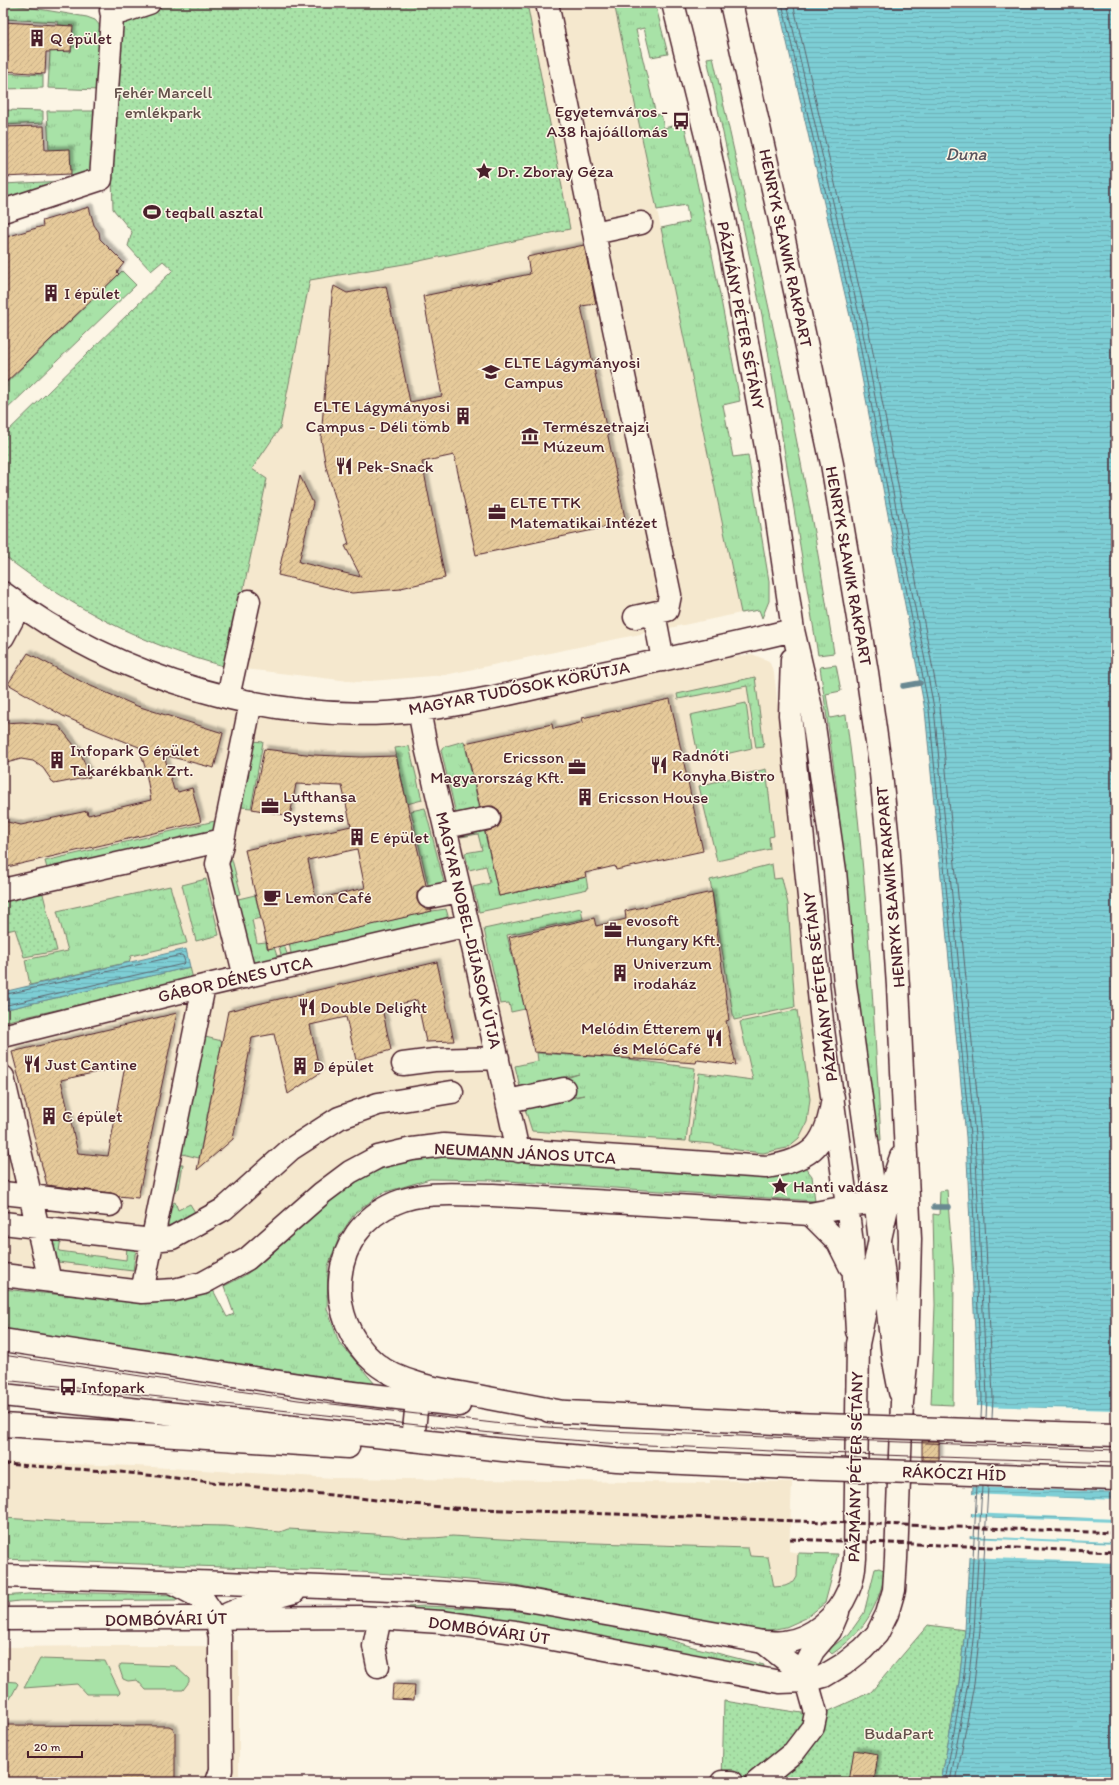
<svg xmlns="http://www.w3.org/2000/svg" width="1119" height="1785" font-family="Itim,sans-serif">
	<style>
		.built { fill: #f5e8ce }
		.grass { fill: url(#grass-tufts); stroke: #798069 }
		.park { fill: url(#park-dots); stroke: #798069 }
		.garden { fill: #a8e2a7; stroke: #798069 }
		.water { fill: url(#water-rules); stroke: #698891 }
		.pier { fill: #fcf5e5 }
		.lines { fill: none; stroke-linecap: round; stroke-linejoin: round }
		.shore { stroke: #5e656f; stroke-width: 1 }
		.stream { stroke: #698891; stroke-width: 5.5 }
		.building { fill: url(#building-hatch); stroke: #4a1f2b; fill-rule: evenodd; filter: url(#shadow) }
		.minor-casing { stroke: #4a1f2b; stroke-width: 25 }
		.major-casing { stroke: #4a1f2b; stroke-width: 25 }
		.minor { stroke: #fcf5e5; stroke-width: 22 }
		.major { stroke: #fcf5e5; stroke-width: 22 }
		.tram { stroke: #4a1f2b; stroke-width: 1 }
		.rail { stroke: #4a1f2b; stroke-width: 3; stroke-dasharray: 6 3; stroke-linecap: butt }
		.major-bridge-casing { stroke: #4a1f2b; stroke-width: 25; stroke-linecap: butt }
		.major-bridge { stroke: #fcf5e5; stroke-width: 22 }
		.labels { text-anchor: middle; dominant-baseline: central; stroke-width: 3; stroke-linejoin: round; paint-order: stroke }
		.poi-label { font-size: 17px; fill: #4a1f2b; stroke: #fcf5e5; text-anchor: start }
		.park-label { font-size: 17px; fill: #62504a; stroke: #fcf5e5 }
		.street-label { font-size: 17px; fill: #4a1f2b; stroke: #fcf5e5 }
		.water-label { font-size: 18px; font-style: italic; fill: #59545e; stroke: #fcf5e5 }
	</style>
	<defs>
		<pattern id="grass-tufts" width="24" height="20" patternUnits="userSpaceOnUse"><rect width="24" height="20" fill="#a8e2a7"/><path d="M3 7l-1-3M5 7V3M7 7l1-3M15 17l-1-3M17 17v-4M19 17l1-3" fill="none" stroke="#92c190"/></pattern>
		<pattern id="park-dots" width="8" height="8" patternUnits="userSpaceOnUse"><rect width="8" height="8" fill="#a8e2a7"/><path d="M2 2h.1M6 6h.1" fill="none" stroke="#92c190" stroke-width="1.8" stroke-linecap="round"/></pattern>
		<pattern id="water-rules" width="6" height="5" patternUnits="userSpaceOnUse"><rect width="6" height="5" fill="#7dced5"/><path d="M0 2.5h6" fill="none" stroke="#6eb0b7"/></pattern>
		<pattern id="building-hatch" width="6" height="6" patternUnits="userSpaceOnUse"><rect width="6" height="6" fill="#e6ca9a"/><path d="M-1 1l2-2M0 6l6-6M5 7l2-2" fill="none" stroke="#c7ad85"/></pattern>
		<filter id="shadow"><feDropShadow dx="3.5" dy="-3.5" stdDeviation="1" flood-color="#0004"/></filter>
	</defs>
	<rect width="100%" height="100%" fill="#fcf5e5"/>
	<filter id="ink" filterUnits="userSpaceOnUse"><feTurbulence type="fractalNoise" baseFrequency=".025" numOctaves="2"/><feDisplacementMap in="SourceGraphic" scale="8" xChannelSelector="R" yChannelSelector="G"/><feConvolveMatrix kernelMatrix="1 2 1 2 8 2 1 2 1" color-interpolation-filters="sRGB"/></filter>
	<g filter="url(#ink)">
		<path class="built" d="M248,3H614L741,613L445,675L358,682L227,667L267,479L252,469L280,428Z
			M3,602L94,659L399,722L442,719L713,661L752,654L769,661L774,673L826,1105L821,1133L795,1155L763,1160L457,1143L372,1157L248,1254L194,1282L153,1288L3,1273Z
			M3,1462L135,1466L334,1478L710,1483V1480L792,1482L789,1551L798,1553L797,1577L791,1585L774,1587L768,1557L750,1556L748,1548L535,1541L452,1536L439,1539H413L403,1538L393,1535L288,1529L280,1532H269L225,1526L181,1525L169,1526L140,1523L66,1522L3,1518Z
			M105,1646H204L223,1650H239V1782H3V1647Z"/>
		<path class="grass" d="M3,3L87,17L95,20L101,27L99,90L48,88L50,51L71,52L72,26L58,25V22L3,19Z
			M614,3H655L668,54L651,57L644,28L636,30L656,115L661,114L664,128L684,123C705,216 723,308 740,401L723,405L733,457L748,455L769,581V601L762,618L759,610L741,613L661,228L689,222L686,205L657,210Z
			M713,57C757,255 804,452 834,653L818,655L762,315L707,58Z
			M4,73L43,75V88L4,89Z
			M4,110L43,111V123L4,125Z
			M47,111H97L93,167L90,174L70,180L71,174L49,150Z
			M64,181L3,200V184Z
			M122,271L136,285L3,413V386Z
			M836,665L841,691L826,694L830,718L846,715C865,856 873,998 881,1140L878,1141L860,1029L836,784L820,667Z
			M755,677L764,747L756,748L747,686L678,699L677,694Z
			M746,703L752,748L699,760L690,715Z
			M253,741L263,742L251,808L241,807Z
			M464,741L480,810L456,814L441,750L443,747Z
			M409,746L422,800L407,804L395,748Z
			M766,769L774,836L769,837L770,849L717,861L699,786Z
			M425,808L445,886L429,889L411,811Z
			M219,820L213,832L48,872L45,861Z
			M484,829L499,896L586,877L588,889L479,912L473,887L490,883L486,866L469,870L465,853L482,850L478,834L461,837V836Z
			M230,852L241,894L233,896L227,871Z
			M772,864L774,879L782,878L788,904L795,1007L734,1020L710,880Z
			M206,879L219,935L196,941L182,885Z
			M170,886L187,943L131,956L129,962L30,985L25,960L68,951L57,911Z
			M255,895L261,918L252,920L257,943L266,942L267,948L274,947L277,956L281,955L279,946L284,945L287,954L291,953L289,943L432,911L446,909L449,919L249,966L234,900Z
			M581,908L583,919L507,935L525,1009L511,1012L509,1003L500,1004L484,929Z
			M190,967L193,979L3,1022V1010Z
			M797,1010L810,1099L807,1122L799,1138L787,1148L763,1153L737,1150L713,1144L690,1142L699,1073L753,1080L740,1022Z
			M201,1036L222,1041L199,1158L182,1154L180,1164H183L179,1188L170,1196Z
			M537,1053L620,1058L695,1068L686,1141L532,1131L525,1109L584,1095L571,1097L566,1078L579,1074L520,1087L515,1066L538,1061Z
			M454,1156L753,1177L782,1176L805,1167L812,1176L815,1201L491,1180L430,1179L382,1193L355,1213L340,1235L328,1266L327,1309L339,1342L375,1384L3,1329V1289C32,1292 60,1295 89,1297C132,1301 173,1306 213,1290L227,1317L234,1314L224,1286C232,1282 241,1278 248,1273C290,1242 323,1197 371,1174C397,1160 425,1158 454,1156Z
			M947,1190L954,1277L953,1405L931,1404L935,1305L933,1214L939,1215L940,1191Z
			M175,1202L178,1210L190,1204L198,1217L173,1233L165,1228L169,1205Z
			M51,1235L61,1238L59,1251L126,1260L127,1246L136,1248L133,1271L58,1262Z
			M3,1518L67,1522L140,1523L169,1526L181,1525L225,1526L280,1532L288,1529L393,1535C404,1539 410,1537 421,1538C432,1538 441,1538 452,1536L535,1541L748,1548L750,1556L768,1557L774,1587L785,1586L794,1582L797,1577L798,1553L838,1554L825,1603L806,1618L786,1627L770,1630H742L674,1615L510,1584L438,1577L360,1572L3,1559Z
			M879,1568L886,1571C876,1610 866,1630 832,1654L828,1650L849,1634L864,1613L875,1569Z
			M52,1592L178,1595V1600L19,1601L3,1603V1596Z
			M424,1606L497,1609L571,1617L632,1628L693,1647L764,1665L763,1669L498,1619L464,1614L408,1609V1607Z"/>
		<path class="park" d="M123,3H527L570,229L410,263L310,280L280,428L252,469L267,479L227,667C145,646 70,607 3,555V436L173,270L163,261L151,271L128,246L132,232L113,209L112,176Z
			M42,890L57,951L24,957L15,929L3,932V900Z
			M928,1625L965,1630L959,1682L941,1782H722L724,1701L802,1713L827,1712L871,1692Z"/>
		<path class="garden" d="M40,1659L105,1661L120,1692L118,1694H86L77,1684L24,1688Z
			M121,1664L175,1666L189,1679V1682L183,1690H146L137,1680L128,1681L123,1679L119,1667Z
			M3,1681L16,1682L18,1684L10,1699H3Z"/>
		<path class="water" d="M778,3H1116V1782H941L959,1682L965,1630L978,1397L966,1137L925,710L852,325Z
			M186,949L190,967L3,1010V992Z"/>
		<path class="pier" d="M976,1406L1116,1410V1492L971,1487Z
			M971,1494L1116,1500V1519L970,1513Z
			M969,1517L1116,1522V1542L968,1536Z
			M968,1538L1116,1544V1563L967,1557Z"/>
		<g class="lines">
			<path class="shore" d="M782,3L856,324L929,709L970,1136L982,1397L981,1418
				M787,3L861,323L934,708L975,1136L987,1397L986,1419
				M793,3L867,321L940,707L981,1136L993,1397L992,1419
				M3,995L181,955L183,956L185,962L183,964L3,1006
				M945,1782L963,1682L969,1630L977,1486
				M950,1782L968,1683L974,1631L982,1486
				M956,1782L974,1684L980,1631L988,1487"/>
			<path class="stream" d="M903,686L920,683
				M934,1207H949"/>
		</g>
		<path class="building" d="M3,22L73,26L71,51L46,52L45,74L3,71Z
			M44,126L45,150L70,149L71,174L3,177V127Z
			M89,207L94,225L99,232L100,239L124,263L117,272L119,274L3,385V238L43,226L42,221Z
			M584,245L596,304L581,306L626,523L476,555L454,455L422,462L445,578L401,588V589L352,593L278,575L300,476L313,503L299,562L361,577L345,546L349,544L326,467L321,439L332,295L334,286L347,293L386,286L410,402L442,396L423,296L530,274L527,257Z
			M28,653L84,683L137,706L223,733L214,768L164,755L174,790H177L178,792L192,788L201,822L3,868V821L21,825L87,811L88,815L151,800L145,767L139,747L103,733L63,716L8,684Z
			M670,699L703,851L616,870L615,866L585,873L586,877L499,896L485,832L498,827L501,822V815L499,810L493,806L480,807L465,743L552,724L553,729L568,726L583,722L582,718Z
			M22,722L59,726L81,754L90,777L54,784L43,768L33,761L21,759L3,764V723Z
			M264,749L314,755L361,757L396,756L426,885L421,888L417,893V900L420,905L425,909H431L432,911L268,949L245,850L351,826L342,786L296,784L290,816L252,809ZM357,849L365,888L316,899L308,860Z
			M712,892L729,1020L726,1021L736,1065L697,1060L696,1063L534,1052L509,937L594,918L596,926L626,919L625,911Z
			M437,962L454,1041L426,1042L417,1000L382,1008L391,1050L356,1060L346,1017L310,1025L320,1073L288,1094L274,1034L252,1038L233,1139L197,1170L228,1011Z
			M177,1013L138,1198L118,1196L111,1193L47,1185L12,1052ZM125,1066L108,1156L78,1153L61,1080Z
			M922,1441H939V1460H922Z
			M393,1684L415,1685L414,1700L392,1699Z
			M3,1725L169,1726L173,1728L175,1733V1782H3Z
			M854,1750L878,1754L874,1782H849Z"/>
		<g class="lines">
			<g class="minor-casing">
				<path id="minor" d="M547,3L594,233L670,595L667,610L635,617
					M673,3L708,144L730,248L768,458L793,630L812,712L835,871L845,984L875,1198L893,1356L900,1392
					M111,11L122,12L149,3
					M3,211L101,179L113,3
					M594,233L641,223
					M3,593C115,678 279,728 420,710C475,703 529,689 583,677C653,662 723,647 793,630
					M654,613L663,660
					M3,637L20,605
					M792,659L790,715L822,1022L852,1243L857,1331
					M228,697L249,601
					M419,710L426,747L468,925L518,1151
					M446,827L489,818
					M223,840L217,864L245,977
					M3,890L223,840L251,702
					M429,897L460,891
					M3,1036L204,986L468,925
					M403,1064L434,1060L498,1058
					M3,1077L50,1281
					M508,1101L564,1089
					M3,1193L110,1205
					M810,1214L862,1204
					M810,1214L838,1242L850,1266
					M3,1223L152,1240L172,1238L224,1209L291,1149L339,1118L378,1104L452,1092
					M3,1275L142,1292L174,1290L203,1283L247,1259L322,1193L350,1172L378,1157L412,1149L444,1145L766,1167C814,1160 827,1143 833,1097
					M142,1292L204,986
					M413,1440L417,1401
					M216,1618L220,1637V1655L221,1770L217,1782
					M763,1642L792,1665L807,1681
					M378,1666L374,1646L380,1618
					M722,1782H732
					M757,1782L794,1752L813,1727L816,1713L807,1681L806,1665L813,1651L830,1631L838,1612"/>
			</g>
			<g class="major-casing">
				<path id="major" d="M3,1340L345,1392L459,1405
					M3,1395L503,1450L617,1460L792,1468
					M549,1411L794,1424
					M563,1412C537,1407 510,1402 483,1397C450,1391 401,1385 375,1363C322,1318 329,1231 395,1203C425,1190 462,1195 493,1195L810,1214
					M3,1425L348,1447
					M3,1576L226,1583L416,1591L516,1598L763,1642C770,1642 777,1643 784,1642C812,1639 837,1617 848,1591C853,1580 854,1569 855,1558L858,1344L880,1239L894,1177L901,1157
					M173,1583L203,1599L216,1618
					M228,1614L254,1603L294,1592
					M3,1619L361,1617L441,1622L515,1632L780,1682L807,1681L824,1676L844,1664L863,1649L877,1634L887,1614L894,1590L896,1559L902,1402L907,1354L910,1239L898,986L888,842L880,764L867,672L832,464L779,216L731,3"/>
			</g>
			<use href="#minor" class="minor"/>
			<use href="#major" class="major"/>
			<path class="tram" d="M3,1355L298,1400L502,1424L607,1431L1116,1450
				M3,1380L501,1434L606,1443L793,1452L1116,1463"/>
			<path class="rail" d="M3,1464L120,1472L459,1509
				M453,1508L1116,1533
				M790,1539L1116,1552"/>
			<g class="major-bridge-casing">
				<path id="major-bridge" d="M794,1424L1116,1435
					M792,1468L1116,1479"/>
			</g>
			<use href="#major-bridge" class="major-bridge"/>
		</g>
	</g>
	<defs>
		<g id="building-bare" transform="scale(1.38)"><path d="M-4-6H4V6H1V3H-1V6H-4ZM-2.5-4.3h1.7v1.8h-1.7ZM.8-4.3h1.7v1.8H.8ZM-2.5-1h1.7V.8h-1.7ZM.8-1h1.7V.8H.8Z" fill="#4a1f2b" stroke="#fcf5e5" stroke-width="2.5" paint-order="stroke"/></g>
		<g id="bus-bare" transform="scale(1.38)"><path d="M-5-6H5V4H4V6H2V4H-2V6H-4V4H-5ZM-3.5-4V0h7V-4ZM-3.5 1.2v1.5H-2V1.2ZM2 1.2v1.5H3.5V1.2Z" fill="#4a1f2b" stroke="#fcf5e5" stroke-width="2.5" paint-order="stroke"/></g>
		<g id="sight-bare" transform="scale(1.38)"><path d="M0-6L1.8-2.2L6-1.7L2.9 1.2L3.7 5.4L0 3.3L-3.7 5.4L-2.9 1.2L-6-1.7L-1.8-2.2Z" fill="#4a1f2b" stroke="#fcf5e5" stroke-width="2.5" paint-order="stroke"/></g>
		<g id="stadium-bare" transform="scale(1.38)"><path d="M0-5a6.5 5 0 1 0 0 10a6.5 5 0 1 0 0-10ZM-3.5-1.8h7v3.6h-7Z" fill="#4a1f2b" stroke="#fcf5e5" stroke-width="2.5" paint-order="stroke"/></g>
		<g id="university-bare" transform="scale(1.38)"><path d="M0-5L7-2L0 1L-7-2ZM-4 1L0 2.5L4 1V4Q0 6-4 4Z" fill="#4a1f2b" stroke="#fcf5e5" stroke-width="2.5" paint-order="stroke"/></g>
		<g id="museum-bare" transform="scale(1.38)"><path d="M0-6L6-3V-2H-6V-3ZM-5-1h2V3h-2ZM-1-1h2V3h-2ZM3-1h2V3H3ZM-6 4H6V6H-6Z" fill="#4a1f2b" stroke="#fcf5e5" stroke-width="2.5" paint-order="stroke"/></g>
		<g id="restaurant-bare" transform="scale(1.38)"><path d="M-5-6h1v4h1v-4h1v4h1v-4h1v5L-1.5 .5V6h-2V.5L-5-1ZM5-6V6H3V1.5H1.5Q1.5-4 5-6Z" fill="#4a1f2b" stroke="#fcf5e5" stroke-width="2.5" paint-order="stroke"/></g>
		<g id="office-bare" transform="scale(1.38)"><path d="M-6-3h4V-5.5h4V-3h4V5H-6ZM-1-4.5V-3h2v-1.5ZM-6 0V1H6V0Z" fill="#4a1f2b" stroke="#fcf5e5" stroke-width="2.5" paint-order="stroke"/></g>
		<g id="cafe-bare" transform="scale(1.38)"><path d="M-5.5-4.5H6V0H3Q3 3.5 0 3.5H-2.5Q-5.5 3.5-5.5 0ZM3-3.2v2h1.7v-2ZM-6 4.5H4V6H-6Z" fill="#4a1f2b" stroke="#fcf5e5" stroke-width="2.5" paint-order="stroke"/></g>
	</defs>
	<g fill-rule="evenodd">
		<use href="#building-bare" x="37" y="38"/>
		<use href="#bus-bare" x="681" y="121"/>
		<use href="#sight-bare" x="484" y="171"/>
		<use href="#stadium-bare" x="152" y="212"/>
		<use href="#building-bare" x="51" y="293"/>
		<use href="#university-bare" x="491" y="372"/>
		<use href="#building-bare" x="463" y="416"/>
		<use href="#museum-bare" x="530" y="436"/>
		<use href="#restaurant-bare" x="344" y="466"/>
		<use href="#office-bare" x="497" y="512"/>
		<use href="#building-bare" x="57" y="760"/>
		<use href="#restaurant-bare" x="659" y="765"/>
		<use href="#office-bare" x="577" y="767"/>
		<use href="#building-bare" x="585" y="797"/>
		<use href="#office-bare" x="270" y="806"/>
		<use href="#building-bare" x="357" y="837"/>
		<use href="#cafe-bare" x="272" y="897"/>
		<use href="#office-bare" x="613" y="930"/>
		<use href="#building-bare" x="620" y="973"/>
		<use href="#restaurant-bare" x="307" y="1007"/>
		<use href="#restaurant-bare" x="714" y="1038"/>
		<use href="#restaurant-bare" x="32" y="1064"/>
		<use href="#building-bare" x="300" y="1066"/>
		<use href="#building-bare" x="49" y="1116"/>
		<use href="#sight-bare" x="780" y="1186"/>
		<use href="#bus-bare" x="68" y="1387"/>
	</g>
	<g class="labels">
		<g class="poi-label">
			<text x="50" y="38">Q épület</text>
			<text x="668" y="111" text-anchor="end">Egyetemváros -<tspan x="668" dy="20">A38 hajóállomás</tspan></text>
			<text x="497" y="171">Dr. Zboray Géza</text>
			<text x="165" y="212">teqball asztal</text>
			<text x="64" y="293">I épület</text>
			<text x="504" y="362">ELTE Lágymányosi<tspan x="504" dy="20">Campus</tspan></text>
			<text x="450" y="406" text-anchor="end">ELTE Lágymányosi<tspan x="450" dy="20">Campus - Déli tömb</tspan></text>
			<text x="543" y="426">Természetrajzi<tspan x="543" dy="20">Múzeum</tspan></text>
			<text x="357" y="466">Pek-Snack</text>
			<text x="510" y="502">ELTE TTK<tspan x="510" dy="20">Matematikai Intézet</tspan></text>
			<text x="70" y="750">Infopark G épület<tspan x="70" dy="20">Takarékbank Zrt.</tspan></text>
			<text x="672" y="755">Radnóti<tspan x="672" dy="20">Konyha Bistro</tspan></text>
			<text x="564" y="757" text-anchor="end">Ericsson<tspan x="564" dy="20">Magyarország Kft.</tspan></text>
			<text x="283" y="796">Lufthansa<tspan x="283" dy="20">Systems</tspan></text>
			<text x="598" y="797">Ericsson House</text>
			<text x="370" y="837">E épület</text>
			<text x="285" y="897">Lemon Café</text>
			<text x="626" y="920">evosoft<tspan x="626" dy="20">Hungary Kft.</tspan></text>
			<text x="633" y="963">Univerzum<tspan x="633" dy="20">irodaház</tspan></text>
			<text x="320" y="1007">Double Delight</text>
			<text x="701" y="1028" text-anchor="end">Melódin Étterem<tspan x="701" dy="20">és MelóCafé</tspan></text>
			<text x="45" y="1064">Just Cantine</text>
			<text x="313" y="1066">D épület</text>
			<text x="62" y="1116">C épület</text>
			<text x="793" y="1186">Hanti vadász</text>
			<text x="81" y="1387">Infopark</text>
		</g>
		<g class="park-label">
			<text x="163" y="92">Fehér Marcell<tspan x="163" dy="20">emlékpark</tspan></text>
			<text x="899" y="1733">BudaPart</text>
		</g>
		<g class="street-label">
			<text transform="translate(786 248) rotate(78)">HENRYK SŁAWIK RAKPART</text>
			<text transform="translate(741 315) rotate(79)">PÁZMÁNY PÉTER SÉTÁNY</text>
			<text transform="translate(849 566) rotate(80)">HENRYK SŁAWIK RAKPART</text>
			<text transform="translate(519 688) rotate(-11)">MAGYAR TUDÓSOK KÖRÚTJA</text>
			<text transform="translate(890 887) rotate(-95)">HENRYK SŁAWIK RAKPART</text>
			<text transform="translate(469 930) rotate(77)">MAGYAR NOBEL-DÍJASOK ÚTJA</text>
			<text transform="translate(235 979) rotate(-13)">GÁBOR DÉNES UTCA</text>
			<text transform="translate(820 987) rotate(-97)">PÁZMÁNY PÉTER SÉTÁNY</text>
			<text transform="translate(525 1153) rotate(3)">NEUMANN JÁNOS UTCA</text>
			<text transform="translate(855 1467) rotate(-89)">PÁZMÁNY PÉTER SÉTÁNY</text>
			<text transform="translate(954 1473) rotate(2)">RÁKÓCZI HÍD</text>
			<text transform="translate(166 1619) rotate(-1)">DOMBÓVÁRI ÚT</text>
			<text transform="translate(489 1630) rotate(8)">DOMBÓVÁRI ÚT</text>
		</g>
		<g class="water-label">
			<text x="966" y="154">Duna</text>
		</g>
	</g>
	<rect width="1119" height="1785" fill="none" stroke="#fcf5e5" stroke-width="16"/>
	<rect x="8" y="8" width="1103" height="1769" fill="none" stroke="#4a1f2b" stroke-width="1.5" filter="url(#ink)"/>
	<path d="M28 1751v6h54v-6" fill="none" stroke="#4a1f2b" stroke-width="2"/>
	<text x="34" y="1751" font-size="12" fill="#4a1f2b" stroke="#fcf5e5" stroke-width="3" paint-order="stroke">20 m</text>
</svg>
